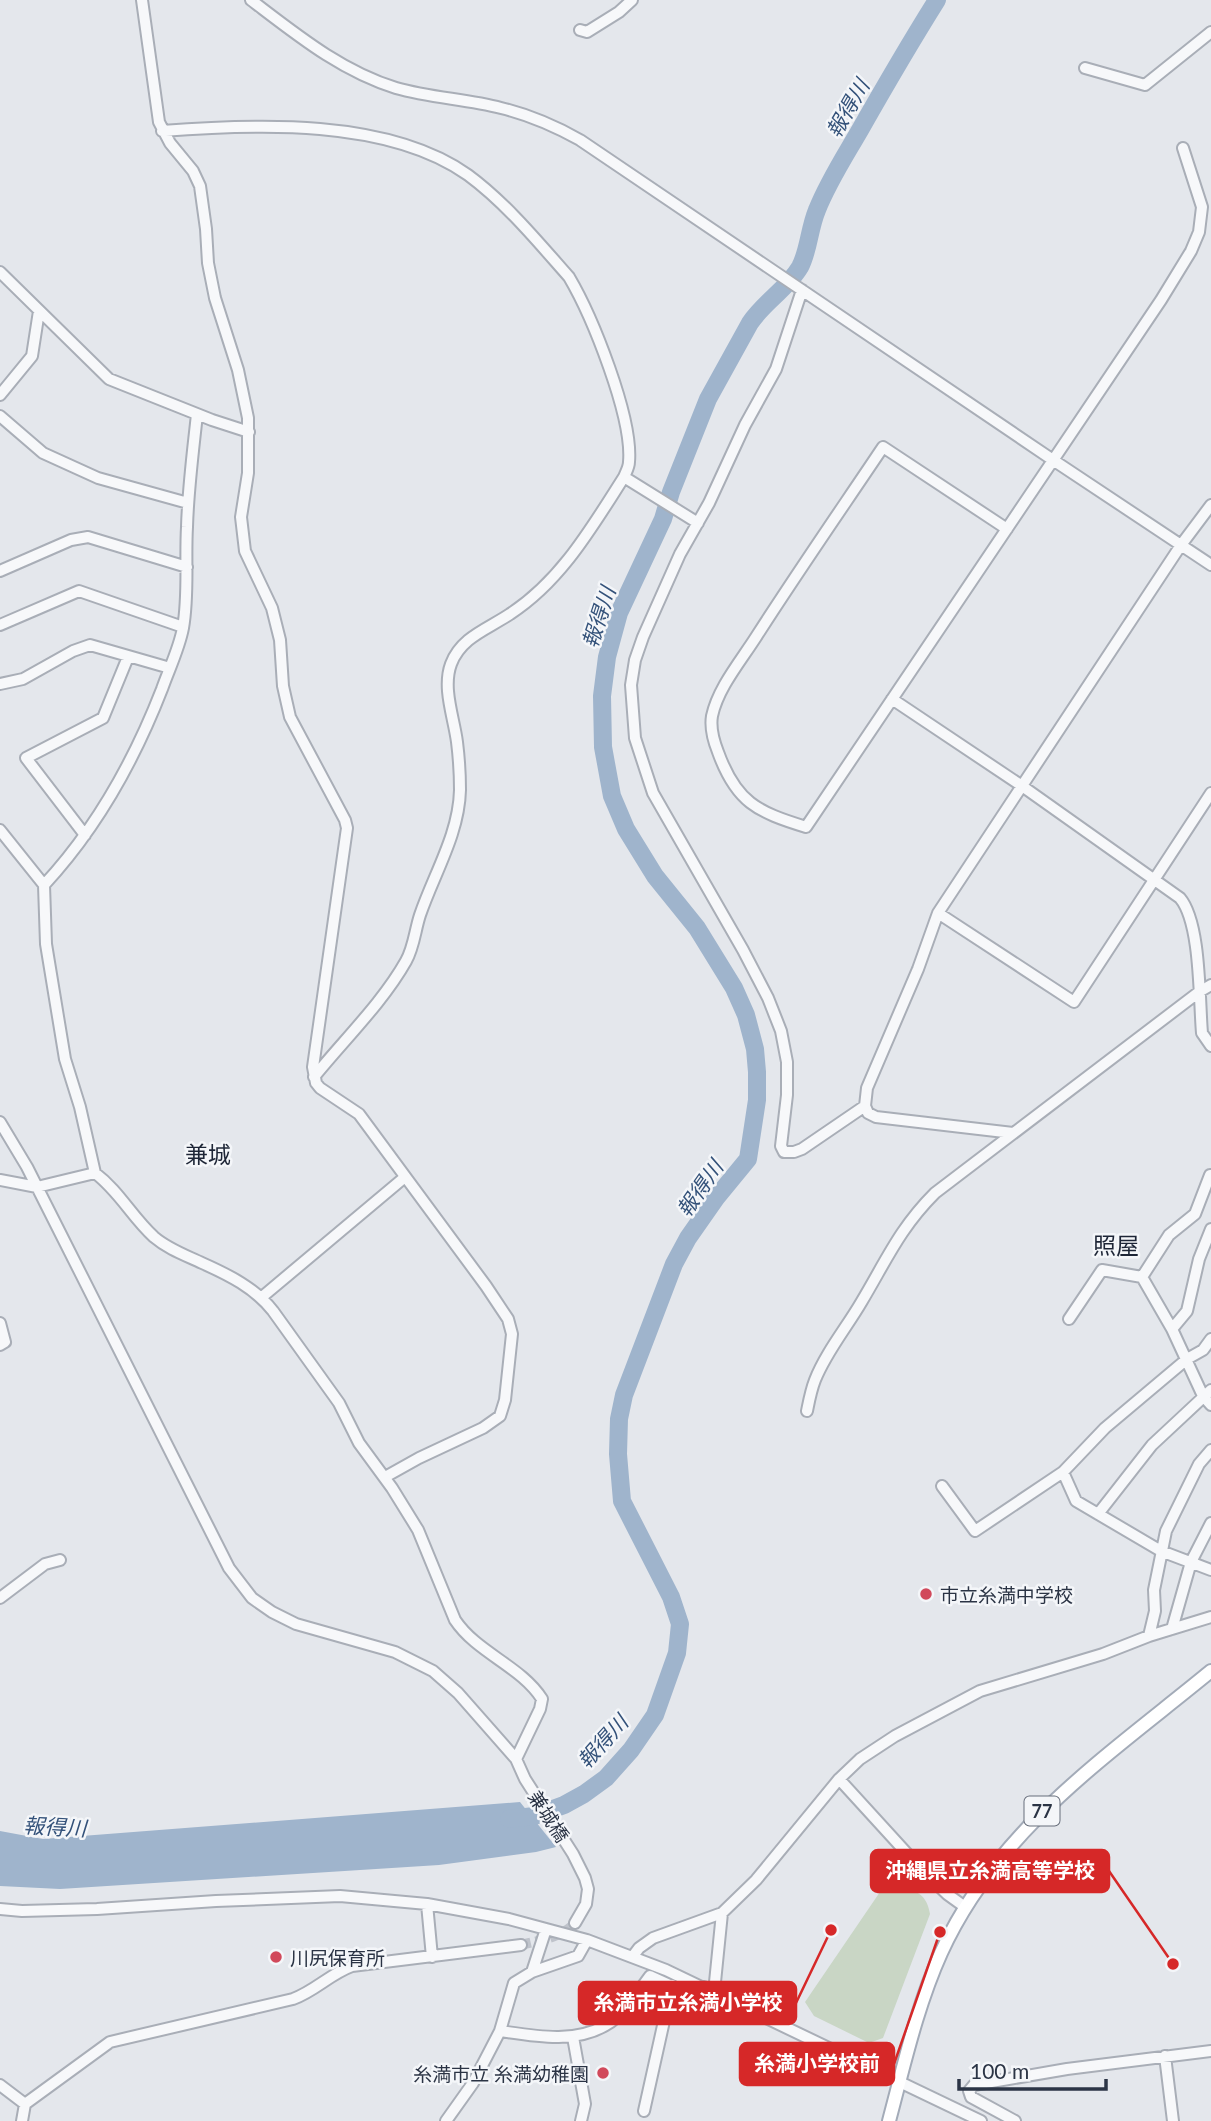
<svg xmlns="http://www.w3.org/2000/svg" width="1211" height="2121" font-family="Lato,'Noto Sans JP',sans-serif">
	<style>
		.green { fill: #c9d6c5 }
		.water { fill: #9fb4cc }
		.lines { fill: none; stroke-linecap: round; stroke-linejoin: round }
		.river { stroke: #9fb4cc; stroke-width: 18 }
		.minor-tunnel { stroke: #bfc3cb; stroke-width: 10; stroke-dasharray: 10 5; stroke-linecap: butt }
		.minor-casing { stroke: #a9aeb7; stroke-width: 14 }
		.major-casing { stroke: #a3abb8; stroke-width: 16 }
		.minor { stroke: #f7f8fa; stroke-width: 10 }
		.major { stroke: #fff; stroke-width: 12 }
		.poi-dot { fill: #d1495b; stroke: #f4f6f9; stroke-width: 2.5 }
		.labels { text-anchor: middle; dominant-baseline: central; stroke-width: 5; stroke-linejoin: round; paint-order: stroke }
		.shield { fill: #f4f6f9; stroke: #676e7b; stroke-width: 2 }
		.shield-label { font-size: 18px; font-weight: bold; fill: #2b3445 }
		.poi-label { font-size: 19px; fill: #2b3445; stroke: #f4f6f9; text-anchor: start }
		.street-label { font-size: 19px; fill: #2b3445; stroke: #f4f6f9 }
		.water-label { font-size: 21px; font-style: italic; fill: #34527a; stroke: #f4f6f9 }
		.quarter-label { font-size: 23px; fill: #1d2536; stroke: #f4f6f9 }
		.leader { fill: none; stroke: #d62828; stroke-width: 2.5 }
		.callout-dot { fill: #d62828; stroke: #f4f6f9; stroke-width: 2.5 }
		.callout { fill: #d62828; stroke: #d62828; stroke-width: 2.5 }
		.callout-label { font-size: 21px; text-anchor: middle; font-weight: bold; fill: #fff }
	</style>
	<rect width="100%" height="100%" fill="#e4e7ec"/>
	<path class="green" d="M889,1885C911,1890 926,1889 930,1914L883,2038L869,2043L814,2016L805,2002L882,1889Z"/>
	<path class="water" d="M520,1802L556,1847L536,1852L439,1865L60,1889L0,1886V1831L43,1839Z"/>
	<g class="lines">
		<path class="river" d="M509,1819L534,1816L564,1805L584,1794L606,1778L631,1750L655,1715L677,1653L680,1624L671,1597L622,1501L618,1454L619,1419L624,1395L674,1264L688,1238L716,1198L748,1159L757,1100V1072L755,1049L746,1015L734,988L697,928L655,876L626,829L612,796L603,747L602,696L607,657L619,613L663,519L671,492L708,399L750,323C764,302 787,289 800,267C809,250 809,229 817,210C828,182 845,156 860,130C885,86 910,43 937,0"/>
		<path class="minor-tunnel" d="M521,1945C540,1940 561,1938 575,1923"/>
		<g class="minor-casing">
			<path id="minor" d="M142,0L159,122L170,143L193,171L200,186L206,229L208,263L215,298L238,370L248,418V473L241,517L245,551L272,608L280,640L283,686L290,717L345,820L347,828L313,1067L316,1083L320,1088L359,1114L486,1286L508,1319L512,1334L505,1400L500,1416L483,1428L419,1458L385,1477
				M251,0C297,35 341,71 396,88C431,98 467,99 501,108C530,115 555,126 580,140L1053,460L1211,565
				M580,30L587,32L619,12L632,0
				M1085,68L1145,85L1211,32
				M162,131C255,124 388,118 468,175C506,203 538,242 569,277C592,316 633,417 629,462C629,467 626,472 624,477C592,527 561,581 510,614C488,629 461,637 451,664C442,688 454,718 457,742C459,758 460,774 460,790C459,834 434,874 420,915C415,930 414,947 406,961C383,1002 344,1040 314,1077
				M0,272L109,379L212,420L249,432
				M802,290L776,369L745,425L709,503L680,554L643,637L635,660L631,685L635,738L653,793L743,950L768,998L781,1031L787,1062V1095L781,1146L784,1152H794L802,1149L865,1106
				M0,395L32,356L39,311
				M0,416L43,453L98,478L188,503
				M624,477L698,523
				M1007,529L883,447C840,511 797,573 756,637C740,662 718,688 712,716C710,728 714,742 718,752C736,802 757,812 806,827L1161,300L1191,251L1199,232L1202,207L1183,148
				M0,571L71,540L88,537L187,567
				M0,625L79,591L183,627
				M0,684L23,679L73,651L90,645L170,668
				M892,699L1022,786L1180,898C1201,923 1199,999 1202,1033L1211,1046
				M0,830L44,885L46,944L65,1059L80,1107L95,1173C119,1191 132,1217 154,1237C168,1249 185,1255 202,1263C229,1275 255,1288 273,1311L339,1403L359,1443L392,1488L418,1530L455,1620C477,1653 521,1666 542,1699L540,1709L516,1759
				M85,835L26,758L103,718L128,657
				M44,885C97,828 134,761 162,689C169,669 179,649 183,628C189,594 185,561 187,527C188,489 193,452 197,414
				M938,913L1074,1002L1211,793
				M0,1122L27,1167L229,1568L252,1598L272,1612L296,1624L395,1652L433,1671L458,1693L516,1759L525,1779L573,1854L585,1878L588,1889L586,1904L575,1923
				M1013,1133L876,1117L868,1113L865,1106L867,1088L918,969L938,913L1181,545L1211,505
				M0,1180L37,1187L95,1173
				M1211,1229L1199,1259L1187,1311L1172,1329L1203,1396L1211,1405
				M262,1297L405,1177
				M1069,1319L1102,1270L1142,1277
				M0,1323L5,1342L0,1345
				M1172,1329L1142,1277L1169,1235L1195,1214L1210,1175
				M807,1411C809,1401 811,1390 815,1380C826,1352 847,1327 862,1301C887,1259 900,1228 935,1193L1199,992L1211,985
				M1063,1472L1076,1501L1161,1551L1211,1570
				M942,1486L975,1531L1063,1472L1105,1428L1187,1359L1203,1350L1211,1339
				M1098,1514L1152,1445L1211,1390
				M0,1598L45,1564L60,1560
				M1172,1629L1191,1562L1211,1523
				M1149,1636L1155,1611L1154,1590L1166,1531L1199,1464L1211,1450
				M839,1779L923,1871L947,1894L965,1907
				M427,1904L432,1957
				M0,1909L22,1911L97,1909L216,1901L340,1896L427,1904L509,1919L587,1940L666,1970L981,2121
				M633,1956L639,1948L653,1938L722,1913L756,1880L839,1779L860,1759L895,1736L980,1691L1103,1654L1149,1636L1211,1617
				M532,1972L546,1929
				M714,1992L722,1913
				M500,2031C535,2036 574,2044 606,2025C624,2015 638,1992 650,1976L696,1997L704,1987
				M573,2037L585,2104L581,2121
				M1165,2056L1173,2121
				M0,2085L25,2104
				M25,2104L110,2042L293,1999C315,1991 330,1974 352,1966L521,1945
				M644,2111L672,1985
				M22,2121L25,2104
				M446,2121L473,2083L500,2031L514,1983L532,1972L578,1956L587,1940
				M1015,2121L971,2097L969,2091L974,2085L1067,2069L1211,2051"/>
		</g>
		<g class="major-casing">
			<path id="major" d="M889,2121C904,2065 917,2006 941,1953C997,1829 1109,1755 1211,1671"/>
		</g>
		<use href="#minor" class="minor"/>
		<use href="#major" class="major"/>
	</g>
	<g class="poi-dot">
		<circle cx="926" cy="1594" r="7"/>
		<circle cx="276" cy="1957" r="7"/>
		<circle cx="603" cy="2073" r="7"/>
	</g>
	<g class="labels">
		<rect class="shield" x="1024.5" y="1796.5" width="35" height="29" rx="5"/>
		<g class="shield-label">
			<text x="1042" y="1811">77</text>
		</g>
		<g class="poi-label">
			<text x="940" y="1594">市立糸満中学校</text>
			<text x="290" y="1957">川尻保育所</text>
			<text x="589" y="2073" text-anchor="end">糸満市立 糸満幼稚園</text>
		</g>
		<g class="street-label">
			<text transform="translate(549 1816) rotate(57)">兼城橋</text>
		</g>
		<g class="water-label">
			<text transform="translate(847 108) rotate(-60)">報得川</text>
			<text transform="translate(598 617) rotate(-72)">報得川</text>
			<text transform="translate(699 1188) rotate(-55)">報得川</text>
			<text transform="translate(602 1741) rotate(-48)">報得川</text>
			<text transform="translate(55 1826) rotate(3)">報得川</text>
		</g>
		<g class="quarter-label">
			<text x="208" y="1154">兼城</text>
			<text x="1116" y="1245">照屋</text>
		</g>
	</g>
	<path class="leader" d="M1173 1964L1109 1871M831 1930L796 2003M940 1932L894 2064"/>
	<g class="callout-dot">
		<circle cx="1173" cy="1964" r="7"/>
		<circle cx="831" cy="1930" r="7"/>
		<circle cx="940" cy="1932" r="7"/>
	</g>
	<g class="callout">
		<rect x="871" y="1850" width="238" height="42" rx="7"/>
		<rect x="579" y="1982" width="217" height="42" rx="7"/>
		<rect x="740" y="2043" width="154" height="42" rx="7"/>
	</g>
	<g class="callout-label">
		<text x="990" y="1878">沖縄県立糸満高等学校</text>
		<text x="688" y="2010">糸満市立糸満小学校</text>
		<text x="817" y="2071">糸満小学校前</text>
	</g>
	<path d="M959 2079v10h147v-10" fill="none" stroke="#2b3445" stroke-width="3.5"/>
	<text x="970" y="2079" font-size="21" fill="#2b3445" stroke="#f4f6f9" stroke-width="5" paint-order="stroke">100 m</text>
</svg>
